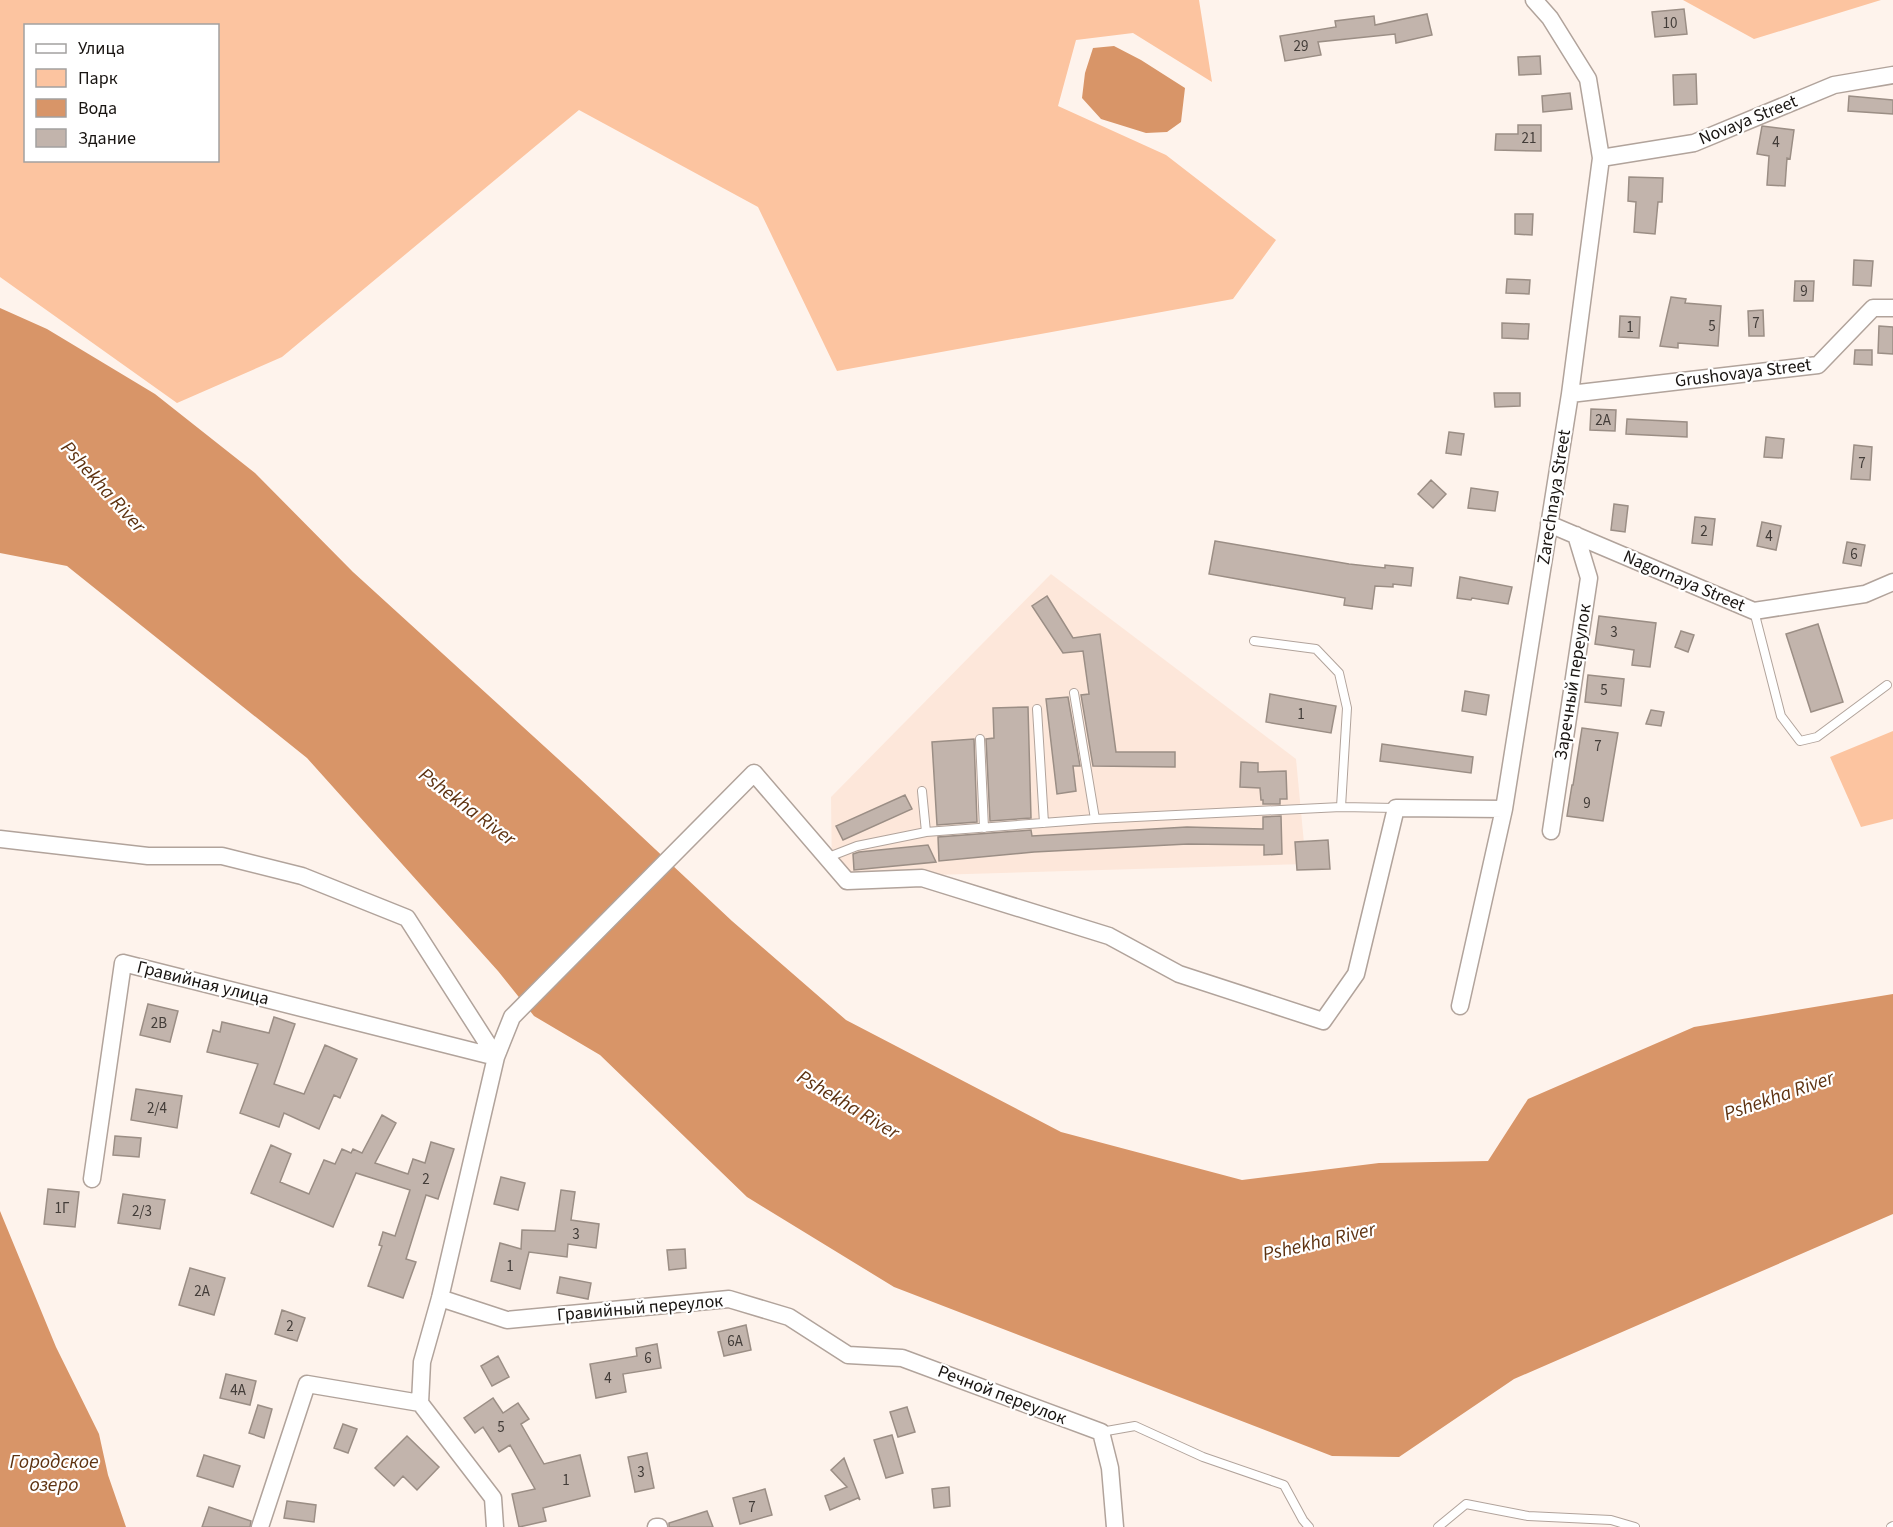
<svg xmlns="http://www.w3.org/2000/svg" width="1893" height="1527" font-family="'Source Sans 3',sans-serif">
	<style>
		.built { fill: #fde7da }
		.green { fill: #fcc4a0; fill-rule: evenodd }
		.water { fill: #d89568 }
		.building { fill: #c2b4ac; stroke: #9b8e85; stroke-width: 1.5 }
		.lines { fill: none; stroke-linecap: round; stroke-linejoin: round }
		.service-casing { stroke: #b1a39b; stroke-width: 10 }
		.minor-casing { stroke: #b1a39b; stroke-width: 19 }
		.service { stroke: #fff; stroke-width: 8 }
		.minor { stroke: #fff; stroke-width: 16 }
		.labels { text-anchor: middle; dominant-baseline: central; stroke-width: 4.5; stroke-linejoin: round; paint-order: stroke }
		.number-label { font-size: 15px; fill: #423c38 }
		.street-label { font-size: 18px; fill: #181411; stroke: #fff }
		.water-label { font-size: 20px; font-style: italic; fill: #5e3210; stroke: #fff }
	</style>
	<rect width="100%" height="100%" fill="#fef3ec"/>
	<path class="built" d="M1051,574L1296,759L1306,864L832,878L831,797Z"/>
	<path class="green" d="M0,0H1199L1212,82L1133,33L1076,40L1058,106L1166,155L1276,240L1233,299L837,371L758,207L579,110L282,357L177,403L0,277ZM26,26H218V160H26Z
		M1683,0H1881L1754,39Z
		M1893,731V819L1861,827L1830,757Z"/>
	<path class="water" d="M1114,46L1141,60L1185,88L1181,122L1167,132L1146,133L1101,119L1082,98L1085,73L1093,48Z
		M0,308L47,329L155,394L255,473L353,572L579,778L732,921L846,1020L1061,1132L1242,1180L1379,1163L1488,1161L1528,1099L1694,1027L1893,994V1214L1514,1379L1399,1457L1332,1456L894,1287L747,1197L600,1055L534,1016L498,971L307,758L67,566L0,553Z
		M0,1211L56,1347L99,1434L108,1475L126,1527H0Z"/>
	<path class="building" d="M1684,9L1687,34L1655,37L1652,12Z
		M1427,14L1432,35L1396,43L1395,34L1318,42L1321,55L1285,61L1280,36L1336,27L1335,21L1374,16L1375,25Z
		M1540,56L1541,74L1519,75L1518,57Z
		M1696,74L1697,104L1674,105L1673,75Z
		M1570,93L1572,109L1543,112L1542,96Z
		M1849,96L1893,100V114L1848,111Z
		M1518,125H1541V151L1495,150L1496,134H1518Z
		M1762,126L1794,130L1790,159L1787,158L1785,186L1767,185L1769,156L1757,154Z
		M1629,177L1663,178L1662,202H1658L1655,234L1634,232L1636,202L1628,201Z
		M1515,214H1533L1532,235L1515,234Z
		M1854,260L1873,261L1871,286L1853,285Z
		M1507,279L1530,280L1529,294L1506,293Z
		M1795,281H1814L1813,301H1794Z
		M1671,297L1686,299L1685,303L1721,306L1718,346L1678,343V348L1660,346Z
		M1763,310L1764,336H1749L1748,311Z
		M1620,316L1640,317L1639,338L1619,337Z
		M1502,323L1529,324L1528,339L1502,338Z
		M1879,326L1893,327V354L1878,353Z
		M1855,350H1872V365L1854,364Z
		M1494,393H1520V406L1495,407Z
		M1591,409L1616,410L1615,431L1590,430Z
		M1627,419L1687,422V437L1626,434Z
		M1449,432L1464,434L1461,455L1446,453Z
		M1766,437L1784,439L1782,458L1764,457Z
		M1854,445L1872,447L1870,480L1851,479Z
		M1431,480L1446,494L1433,508L1418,494Z
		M1471,488L1498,492L1495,511L1468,508Z
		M1614,504L1628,506L1625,532L1611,530Z
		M1695,517L1715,519L1712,545L1692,543Z
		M1762,522L1781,526L1776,550L1757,546Z
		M1215,541L1349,564L1385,568V565L1413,568L1411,586L1393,584V587L1375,586L1372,609L1344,605L1345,598L1209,574Z
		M1847,542L1865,545L1861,566L1843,563Z
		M1460,577L1512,587L1508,604L1472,598L1471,600L1457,598Z
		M1047,596L1073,638L1100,634L1116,752H1175V767L1093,766L1081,695L1089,694L1083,651L1063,653L1032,606Z
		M1599,616L1656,623L1650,667L1632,665L1634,650L1595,644Z
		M1818,624L1843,702L1811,712L1786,634Z
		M1681,631L1694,635L1688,652L1675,647Z
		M1588,675L1624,679L1621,706L1585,702Z
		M1465,691L1489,695L1486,715L1462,711Z
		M1270,694L1336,706L1331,733L1266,722Z
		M1068,697L1080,766H1073L1076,791L1057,794L1046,699Z
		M1028,707L1031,818L990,821L986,739L994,738L993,708Z
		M1651,710L1664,712L1661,726L1646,724Z
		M1582,728L1618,733L1603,821L1567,816L1572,785H1573Z
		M974,739L977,822L937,825L932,742Z
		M1382,744L1473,757L1471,773L1380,761Z
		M1241,762L1258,763V772L1286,771L1287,799H1280V804H1263V800H1261L1260,788L1240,787Z
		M905,795L912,809L843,840L836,826Z
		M1281,816L1282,854L1264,855V845L1188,844L1034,852L939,861L938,837L1031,830L1032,836L1187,827L1263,829V817Z
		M1328,840L1330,869L1297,870L1295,842Z
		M928,845L936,862L854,870L853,854L859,852Z
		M148,1004L178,1011L170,1042L140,1035Z
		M274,1017L295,1024L274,1084L304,1094L325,1045L357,1059L340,1098L334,1095L319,1129L284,1113L279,1127L240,1113L258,1064L207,1052L213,1030L220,1032L222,1022L269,1033Z
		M136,1089L182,1096L177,1128L131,1120Z
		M382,1115L396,1123L375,1163L408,1174L413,1159L425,1163L431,1142L454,1149L438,1199L426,1195L406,1259L416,1262L403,1298L368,1286L382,1246L379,1245L383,1232L395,1236L410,1190L356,1173L333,1227L251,1193L271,1145L291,1154L280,1182L309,1194L324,1160L335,1164L342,1149L351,1153L353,1149L362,1153Z
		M115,1136L141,1138L139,1157L113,1155Z
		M501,1177L525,1183L518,1210L494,1204Z
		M48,1189L79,1192L75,1227L44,1224Z
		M561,1190L575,1192L571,1220L599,1224L596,1248L568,1244L567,1257L529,1252L520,1289L491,1281L500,1243L521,1249L522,1230L555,1231Z
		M123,1194L165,1200L160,1229L118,1223Z
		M685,1249L686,1268L669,1270L667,1250Z
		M190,1268L225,1278L214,1315L179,1305Z
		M560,1277L591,1283L588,1299L557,1293Z
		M282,1310L305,1318L297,1341L275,1334Z
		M746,1325L751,1350L724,1356L718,1332Z
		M657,1344L661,1368L623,1374L626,1392L596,1398L590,1364L637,1356L636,1348Z
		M498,1356L509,1377L492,1386L481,1366Z
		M226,1374L256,1381L250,1405L220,1398Z
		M493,1398L503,1413L518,1403L529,1419L521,1424L544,1464L580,1455L590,1496L543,1508L546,1521L519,1527L512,1494L535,1489L510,1445L499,1452L483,1427L475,1433L464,1418Z
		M258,1405L272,1409L264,1438L249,1433Z
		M907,1407L915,1432L898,1437L890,1412Z
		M343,1424L357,1429L348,1453L334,1448Z
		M892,1435L903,1473L886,1478L874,1440Z
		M407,1436L439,1467L417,1490L403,1476L394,1486L375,1468Z
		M647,1453L654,1488L635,1492L628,1457Z
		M204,1455L240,1466L233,1487L197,1476Z
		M844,1458L860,1500L858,1498L830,1510L825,1496L847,1487L831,1470Z
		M949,1487L950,1506L934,1508L932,1489Z
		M765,1489L772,1515L740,1524L733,1498Z
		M287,1501L316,1505L314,1522L284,1518Z
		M209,1507L251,1521L250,1527H202Z
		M707,1511L713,1527H669V1523Z"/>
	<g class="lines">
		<g class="service-casing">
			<path id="service" d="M1754,611L1781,716L1800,741L1817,737L1887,685
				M1254,641L1316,649L1339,673L1347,708L1341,807
				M1074,693L1095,819
				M1037,709L1044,823
				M980,739L984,828
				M922,791L926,832
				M826,858L857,846L926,832L1095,819L1341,807L1396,808
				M1101,1432L1135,1426L1203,1457L1284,1485L1303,1520L1309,1527
				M1438,1527L1466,1504L1528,1516L1611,1520L1635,1527
				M1891,1527L1893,1526"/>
		</g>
		<g class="minor-casing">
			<path id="minor" d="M1601,158L1694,143L1834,85L1893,75
				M1570,394L1818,365L1873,308H1893
				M1549,524L1754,611L1865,594L1893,582
				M1551,831L1589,578L1576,535
				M0,839L148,856H222L302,876L407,918L496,1057
				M1460,1006L1504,809L1570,394L1601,158L1588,79L1550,18L1534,0
				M92,1179L123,963L496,1057
				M440,1298L507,1320L729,1299L789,1317L848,1355L902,1358L1101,1432L1110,1468L1115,1527
				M260,1527L307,1384L420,1403
				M495,1527L493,1498L420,1403L422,1362L440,1298L496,1057L512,1017L754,773L847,881L922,878L1109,936L1179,974L1323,1021L1356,974L1396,808L1504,809
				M656,1527H659"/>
		</g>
		<use href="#service" class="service"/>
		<use href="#minor" class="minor"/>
	</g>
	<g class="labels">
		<g class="number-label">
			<text x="1670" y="23">10</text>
			<text x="1301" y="46">29</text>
			<text x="1529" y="138">21</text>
			<text x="1776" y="142">4</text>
			<text x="1804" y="291">9</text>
			<text x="1756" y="323">7</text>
			<text x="1712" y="326">5</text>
			<text x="1630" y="327">1</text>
			<text x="1603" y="420">2А</text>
			<text x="1862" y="463">7</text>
			<text x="1704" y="531">2</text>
			<text x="1769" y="536">4</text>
			<text x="1854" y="554">6</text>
			<text x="1614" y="632">3</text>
			<text x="1604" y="690">5</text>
			<text x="1301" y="714">1</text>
			<text x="1598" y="746">7</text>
			<text x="1587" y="803">9</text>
			<text x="159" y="1023">2В</text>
			<text x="157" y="1108">2/4</text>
			<text x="426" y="1179">2</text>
			<text x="62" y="1208">1Г</text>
			<text x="142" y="1211">2/3</text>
			<text x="576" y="1234">3</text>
			<text x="510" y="1266">1</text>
			<text x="202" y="1291">2А</text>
			<text x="290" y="1326">2</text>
			<text x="735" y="1341">6А</text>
			<text x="648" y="1358">6</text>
			<text x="608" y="1378">4</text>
			<text x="238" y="1390">4А</text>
			<text x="501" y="1427">5</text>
			<text x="641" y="1472">3</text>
			<text x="566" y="1480">1</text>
			<text x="752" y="1507">7</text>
		</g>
		<g class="street-label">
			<text transform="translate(1748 120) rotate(-22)">Novaya Street</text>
			<text transform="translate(1743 373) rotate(-7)">Grushovaya Street</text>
			<text transform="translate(1554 497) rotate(-81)">Zarechnaya Street</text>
			<text transform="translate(1684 581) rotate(23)">Nagornaya Street</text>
			<text transform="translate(1573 682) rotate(-81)">Заречный переулок</text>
			<text transform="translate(203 983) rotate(14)">Гравийная улица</text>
			<text transform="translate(640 1308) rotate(-5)">Гравийный переулок</text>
			<text transform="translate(1002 1395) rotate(21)">Речной переулок</text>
		</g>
		<g class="water-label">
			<text transform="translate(103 487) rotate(48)">Pshekha River</text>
			<text transform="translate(467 807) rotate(37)">Pshekha River</text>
			<text transform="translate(1779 1096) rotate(-19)">Pshekha River</text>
			<text transform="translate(848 1105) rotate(31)">Pshekha River</text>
			<text transform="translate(1319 1242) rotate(-13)">Pshekha River</text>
			<text x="54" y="1462">Городское<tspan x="54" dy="23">озеро</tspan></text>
		</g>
	</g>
	<rect x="24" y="24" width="195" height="138" fill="#ffffff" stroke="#a3a1a0" stroke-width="1.5"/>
	<rect x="36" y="44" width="30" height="9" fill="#ffffff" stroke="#a3a1a0" stroke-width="1.5"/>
	<text x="78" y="54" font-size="18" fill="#181411">Улица</text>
	<rect x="36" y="69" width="30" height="18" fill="#fcc4a0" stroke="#a3a1a0" stroke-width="1.5"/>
	<text x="78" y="84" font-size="18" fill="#181411">Парк</text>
	<rect x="36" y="99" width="30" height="18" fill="#d89568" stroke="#a3a1a0" stroke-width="1.5"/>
	<text x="78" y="114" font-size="18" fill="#181411">Вода</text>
	<rect x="36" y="129" width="30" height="18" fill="#c2b4ac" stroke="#a3a1a0" stroke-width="1.5"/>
	<text x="78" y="144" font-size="18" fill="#181411">Здание</text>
</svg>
